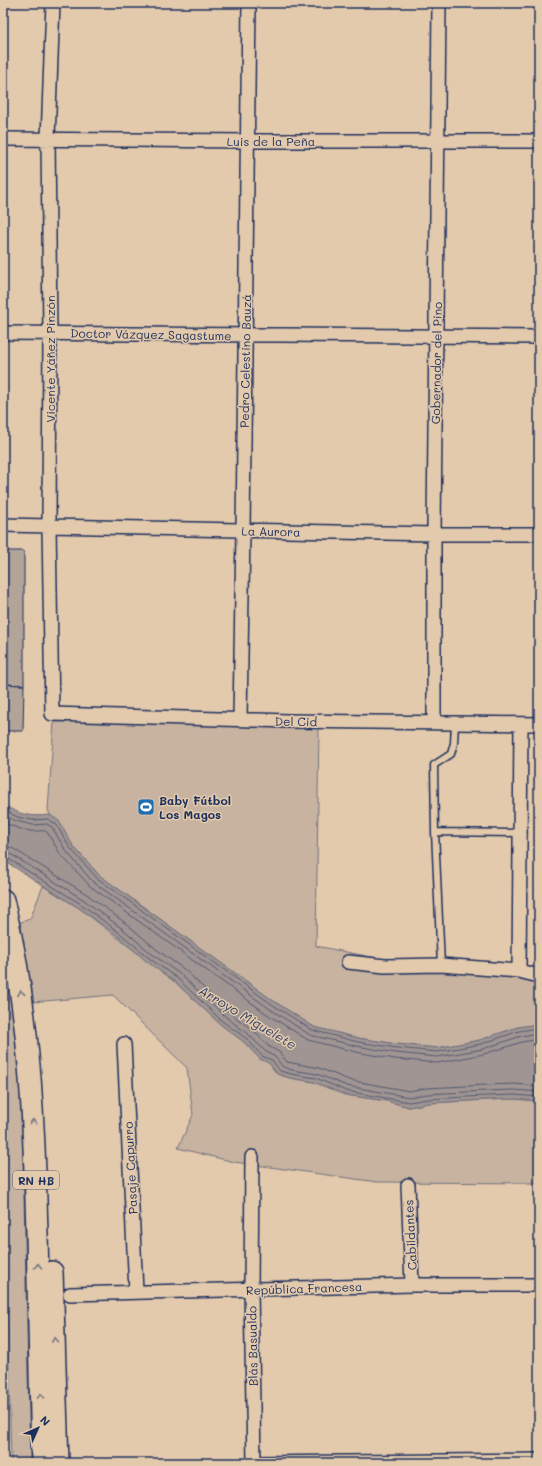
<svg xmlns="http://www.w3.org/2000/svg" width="542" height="1466" font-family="Mali,sans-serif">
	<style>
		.green { fill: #c7b3a0; stroke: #71717f }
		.water { fill: #a09592; stroke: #6b6c7d }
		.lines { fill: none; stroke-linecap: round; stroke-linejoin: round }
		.shore { stroke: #505873; stroke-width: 1 }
		.building { fill: #b2a498; stroke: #1b2f5e }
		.service-casing { stroke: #1b2f5e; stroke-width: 9 }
		.minor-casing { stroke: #1b2f5e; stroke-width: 16 }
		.trunk-casing { stroke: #1b2f5e; stroke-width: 24 }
		.service { stroke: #e4caac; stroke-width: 6 }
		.minor { stroke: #e4caac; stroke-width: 13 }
		.trunk { stroke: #e4caac; stroke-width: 21 }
		.oneway { stroke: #757581 }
		.labels { text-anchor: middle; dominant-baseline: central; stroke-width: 3; stroke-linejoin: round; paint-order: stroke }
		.shield { fill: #e4caac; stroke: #575e75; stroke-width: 1 }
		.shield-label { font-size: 11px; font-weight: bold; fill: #1b2f5e }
		.street-label { font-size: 12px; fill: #1b2f5e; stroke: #e4caac }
		.poi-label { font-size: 12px; font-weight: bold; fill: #1b2f5e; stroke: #e4caac; text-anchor: start }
		.water-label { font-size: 13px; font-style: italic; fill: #2f3e66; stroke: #e4caac }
	</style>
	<rect width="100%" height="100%" fill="#e4caac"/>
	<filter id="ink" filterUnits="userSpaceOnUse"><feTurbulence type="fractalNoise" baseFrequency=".025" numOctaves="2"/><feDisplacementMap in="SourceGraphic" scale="8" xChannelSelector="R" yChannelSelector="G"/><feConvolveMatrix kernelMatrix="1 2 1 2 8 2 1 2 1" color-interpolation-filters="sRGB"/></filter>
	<g filter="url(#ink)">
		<path class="green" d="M82,721L319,726L316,946L422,967L539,981V1024L518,1027L480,1040L437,1048L397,1044L358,1038L314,1027L275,1002L99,875L73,846L59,822L50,815L48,810L54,722Z
			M43,886L79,908L175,982L220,1024L244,1042L260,1059L269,1063L277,1074L290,1078L314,1082L345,1095L387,1101L409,1107L428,1103L487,1100L514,1099L539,1101V1183L377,1182L234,1162L178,1148L193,1115L187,1068L113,995L33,1002L18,923L30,919Z
			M3,948L19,1051L22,1110L30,1463H11L3,1129Z"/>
		<path class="water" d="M3,805C22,815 28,817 50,815L59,821L73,846L99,875L275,1002L314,1027L358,1038L397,1044L437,1048L480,1040L518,1027L539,1024V1101L514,1099L487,1100L428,1103L409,1107L387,1101L345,1095L314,1082L290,1078L277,1074L269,1063L260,1059L244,1042L220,1024L175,982L146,961L119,937L79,908L3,860Z"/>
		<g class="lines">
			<path class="shore" d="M3,809L17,817L33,820L48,819L56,824L70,848L97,878L273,1005L312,1030L358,1042L397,1048L437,1052L481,1044L519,1031L539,1028
				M3,815L16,821L33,825L47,824L52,827L66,851L93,882L270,1009L310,1035L357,1046L396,1053L437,1057L483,1049L521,1036L539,1033
				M3,822C12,826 21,830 31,831C37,832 42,829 47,832L61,855L90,886L267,1014L308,1040L356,1052L395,1059L437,1063L484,1054L522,1042L539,1039
				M3,846L12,848L88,895L128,925L156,949L185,970L230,1013L255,1032L268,1046L279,1052L287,1062L319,1068L349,1080L409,1091L427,1088L486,1085L514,1084L539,1086
				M3,852L9,853L84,900L124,930L152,954L181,975L226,1017L250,1036L265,1051L275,1057L283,1067L292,1070L317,1074L347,1086L409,1097L427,1094L486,1091L514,1090L539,1092
				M3,857L7,858L81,904L121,934L149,958L178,979L222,1021L247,1039L262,1056L272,1060L280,1071L291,1074L316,1078L346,1091L409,1102L428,1099L486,1096L514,1095L539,1097"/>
		</g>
		<path class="building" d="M3,551H24V685L3,684Z
			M3,684L24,685L23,731H3Z"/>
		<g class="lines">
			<g class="service-casing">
				<path id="service" d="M435,832L520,833
					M441,965L435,832L434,765L451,754L454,743L455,724"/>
			</g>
			<g class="minor-casing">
				<path id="minor" d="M53,3L48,139L50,333L49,526L52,714L288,721L539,724
					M3,139L247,141H539
					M3,333L539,337
					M3,525L434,534H539
					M240,719L243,531L249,3
					M434,723V534L439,3
					M348,962L385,966L441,965L519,971L539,976
					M519,971L521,724
					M124,1044L136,1291
					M252,1157L251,1290L254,1463
					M408,1185L412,1285
					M70,1294L412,1285H539
					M253,1463L539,1460"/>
			</g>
			<g class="trunk-casing">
				<path id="trunk" d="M3,900C30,1010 34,1121 37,1233C39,1310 40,1386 42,1463
					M52,1272L58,1463"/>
			</g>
			<use href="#service" class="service"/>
			<use href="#minor" class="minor"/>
			<use href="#trunk" class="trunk"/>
		</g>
		<defs><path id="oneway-chevron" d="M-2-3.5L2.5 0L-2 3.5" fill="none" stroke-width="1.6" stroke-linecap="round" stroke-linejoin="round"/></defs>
		<g class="oneway">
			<use href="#oneway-chevron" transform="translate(21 993) rotate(-99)"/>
			<use href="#oneway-chevron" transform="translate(33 1122) rotate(-93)"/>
			<use href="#oneway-chevron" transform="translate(38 1266) rotate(-91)"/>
			<use href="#oneway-chevron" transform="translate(55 1340) rotate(-91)"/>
			<use href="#oneway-chevron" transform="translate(41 1396) rotate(-91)"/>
		</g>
	</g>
	<defs>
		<g id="stadium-square" transform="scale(0.9)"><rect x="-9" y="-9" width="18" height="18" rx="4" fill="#1f6fb2" stroke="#e4caac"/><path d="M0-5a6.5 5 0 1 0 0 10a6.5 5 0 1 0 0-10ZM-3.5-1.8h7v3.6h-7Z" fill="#fff"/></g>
	</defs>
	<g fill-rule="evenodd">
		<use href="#stadium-square" x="146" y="807"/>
	</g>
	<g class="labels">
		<rect class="shield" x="13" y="1171" width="46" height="18" rx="3"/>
		<g class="shield-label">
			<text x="36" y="1180">RN HB</text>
		</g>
		<g class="street-label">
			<text x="271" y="141">Luis de la Peña</text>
			<text transform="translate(151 334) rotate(1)">Doctor Vázquez Sagastume</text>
			<text transform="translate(50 359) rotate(-90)">Vicente Yáñez Pinzón</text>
			<text transform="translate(245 361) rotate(-89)">Pedro Celestino Bauzá</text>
			<text transform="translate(436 363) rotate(-89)">Gobernador del Pino</text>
			<text transform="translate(271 531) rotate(1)">La Aurora</text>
			<text transform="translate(296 721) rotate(1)">Del Cid</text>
			<text transform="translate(130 1168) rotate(-93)">Pasaje Capurro</text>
			<text transform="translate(410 1235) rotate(-93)">Cabildantes</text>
			<text transform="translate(304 1288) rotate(-2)">República Francesa</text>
			<text transform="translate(252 1346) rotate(-91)">Blás Basualdo</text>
		</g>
		<g class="poi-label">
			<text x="159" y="800">Baby Fútbol<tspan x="159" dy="14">Los Magos</tspan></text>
		</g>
		<g class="water-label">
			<text transform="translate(248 1017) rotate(31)">Arroyo Miguelete</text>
		</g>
	</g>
	<rect width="542" height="1466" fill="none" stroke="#e4caac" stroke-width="16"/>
	<rect x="8" y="8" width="526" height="1450" fill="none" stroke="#1b2f5e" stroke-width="1.5" filter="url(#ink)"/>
	<g transform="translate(38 1428) rotate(45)" stroke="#e4caac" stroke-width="3" paint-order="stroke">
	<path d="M0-3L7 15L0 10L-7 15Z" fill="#1b2f5e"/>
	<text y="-6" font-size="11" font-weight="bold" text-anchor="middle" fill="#1b2f5e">N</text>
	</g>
</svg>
